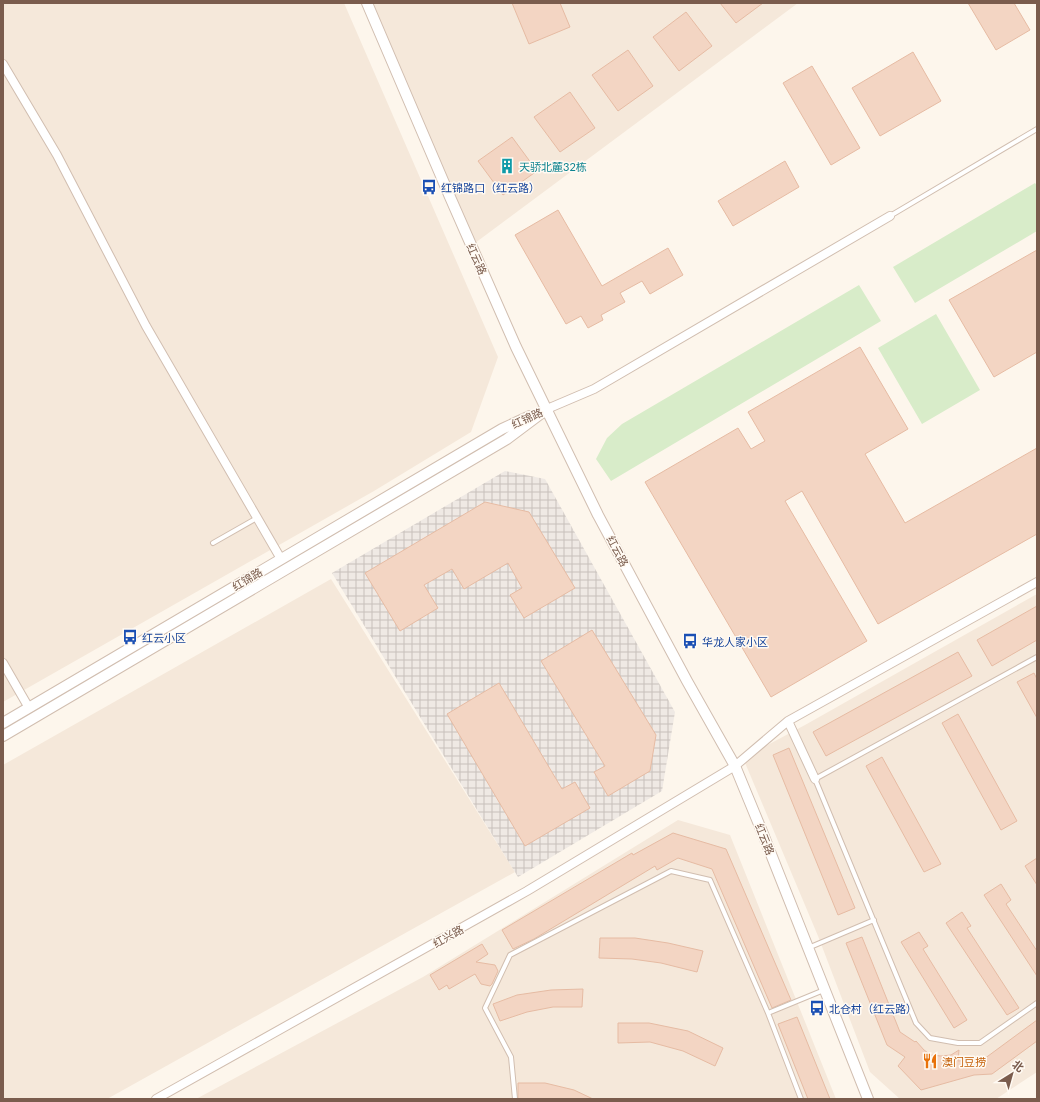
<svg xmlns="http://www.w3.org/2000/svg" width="1040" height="1102" font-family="Lato,'Noto Sans SC',sans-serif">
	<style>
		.residential { fill: #f5e8da }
		.industrial { fill: url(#industrial-grid) }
		.grass { fill: #d8ecc9 }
		.building { fill: #f3d5c3; stroke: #e6bba3 }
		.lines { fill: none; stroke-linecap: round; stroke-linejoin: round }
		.service-casing { stroke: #d1beb0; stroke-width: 6 }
		.minor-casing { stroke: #d1beb0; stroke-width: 10 }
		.tertiary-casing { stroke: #d1beb0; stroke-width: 12 }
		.service { stroke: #fff; stroke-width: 4 }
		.minor { stroke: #fff; stroke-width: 8 }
		.tertiary { stroke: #fff; stroke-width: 10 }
		.labels { text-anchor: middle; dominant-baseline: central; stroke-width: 3; stroke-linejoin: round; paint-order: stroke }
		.culture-label { font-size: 11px; fill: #0d838f; stroke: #fffaf3; text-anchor: start }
		.transit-label { font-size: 11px; fill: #164399; stroke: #fffaf3; text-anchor: start }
		.street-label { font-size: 11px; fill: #7a5c4d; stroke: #fffaf3 }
		.food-label { font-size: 11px; fill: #c56008; stroke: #fffaf3; text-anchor: start }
	</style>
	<defs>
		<pattern id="industrial-grid" width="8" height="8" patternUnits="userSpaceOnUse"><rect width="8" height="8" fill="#efe9e4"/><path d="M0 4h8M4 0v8" fill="none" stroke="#c7c0bb"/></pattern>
	</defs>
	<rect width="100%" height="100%" fill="#fdf6ec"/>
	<path class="residential" d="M3,3H344L498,357L471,432L374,491L3,702Z
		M365,3H798L471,246Z
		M331,579L515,872L107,1099H3V765Z
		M1037,594V1072L996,1099H900L870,1072L818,936L743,758L805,725Z
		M678,820L730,835L836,1099H196L423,977Z"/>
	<path class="industrial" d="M505,471L545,479L675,712L662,791L518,877L332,573Z"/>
	<path class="grass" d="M1035,183L1037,186V231L915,303L893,267Z
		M859,285L881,321L611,481L596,459L607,438L622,424Z
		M936,314L980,390L922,424L878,348Z"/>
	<path class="building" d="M512,3H560L570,27L529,44Z
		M720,3H763L736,23Z
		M968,3H1014L1030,30L996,50Z
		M686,12L712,46L679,71L653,37Z
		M628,50L653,86L618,111L592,75Z
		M913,52L941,101L880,136L852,88Z
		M812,66L860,148L831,165L783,83Z
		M570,92L595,128L560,152L534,117Z
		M512,137L537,171L503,195L478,161Z
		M785,161L799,187L733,226L718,201Z
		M558,210L602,286L668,248L683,275L650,294L642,281L620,293L625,302L601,315L603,320L588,328L581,316L566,324L515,235Z
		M1037,250V352L994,377L949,300Z
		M860,347L908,429L865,454L905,523L1037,448V534L878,624L802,491L785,501L867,641L771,697L645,482L738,428L751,449L765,441L748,412Z
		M485,502L529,512L575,588L524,618L510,595L522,588L508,563L464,589L452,569L424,585L438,608L400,631L365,573Z
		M1037,606V640L992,666L977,640Z
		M592,630L656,735L650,771L608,796L594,772L605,766L541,661Z
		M958,652L972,676L826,756L813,732Z
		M1034,673L1037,679V718L1017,682Z
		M499,683L562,789L575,782L590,808L525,846L447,714Z
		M958,714L1017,821L1001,830L942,723Z
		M789,748L855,908L838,915L773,755Z
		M882,757L941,864L924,872L866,766Z
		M673,833L726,849L791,1000L772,1008L712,869L678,858L657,870L655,866L534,939L513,949L502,930L632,853L633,855Z
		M1037,858V885L1025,866Z
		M1001,884L1011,900L1006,904L1037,951V976L984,895Z
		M962,912L971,926L967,928L1019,1008L1007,1015L946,923Z
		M919,932L928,946L923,949L967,1020L954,1028L901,942Z
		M862,937L900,1032L915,1042L916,1041L924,1050L931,1055L941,1056L951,1055L959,1050L958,1061L984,1059L1037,1020V1041L992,1074L974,1075L921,1090L898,1066L905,1057L887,1045L846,943Z
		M600,938H635L668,943L703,951L697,972L661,963L632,959L599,958Z
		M482,944L488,954L476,962L495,965L498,971L492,984L490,986L481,984L475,974L449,989L447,985L439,990L430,975Z
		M583,989L582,1007H553L527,1012L500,1021L493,1004L517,995L551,990Z
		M797,1017L830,1099H808L778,1024Z
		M618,1023H649L688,1031L723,1048L715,1066L683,1051L650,1042L618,1043Z
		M518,1083H545L574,1090L593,1099H518Z"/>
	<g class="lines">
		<g class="service-casing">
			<path id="service" d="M890,216L1037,129
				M213,543L257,518
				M1037,657L815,779L916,1023L930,1038L958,1043H980L1037,1003
				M808,948L874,920
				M768,1013L801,1099
				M515,1099L511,1057L485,1008L510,955L671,871L710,880L768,1013L824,990"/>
		</g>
		<g class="minor-casing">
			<path id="minor" d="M3,64L57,155L146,326L281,559
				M547,409L594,389L890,216
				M3,663L29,708
				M788,721L815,779
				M156,1099L527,891L735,766L788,721L1037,582"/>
		</g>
		<g class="tertiary-casing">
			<path id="tertiary" d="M367,3L450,197L516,347L598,515L687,681L735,766L763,834L868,1099
				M3,723L502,429L530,416
				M3,736L507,439L547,409"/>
		</g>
		<use href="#service" class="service"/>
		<use href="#minor" class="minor"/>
		<use href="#tertiary" class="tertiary"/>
	</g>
	<defs>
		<g id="building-bare" transform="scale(1.2)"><path d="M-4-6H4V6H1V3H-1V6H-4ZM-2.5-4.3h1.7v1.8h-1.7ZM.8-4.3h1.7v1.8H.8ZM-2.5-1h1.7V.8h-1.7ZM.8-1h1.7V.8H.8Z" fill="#0f9aa8" stroke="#fffaf3" stroke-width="2.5" paint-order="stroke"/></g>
		<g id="bus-bare" transform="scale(1.2)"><path d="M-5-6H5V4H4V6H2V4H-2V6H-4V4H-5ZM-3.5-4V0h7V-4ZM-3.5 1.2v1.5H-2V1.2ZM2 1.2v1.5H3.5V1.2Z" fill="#1a4fb4" stroke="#fffaf3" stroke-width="2.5" paint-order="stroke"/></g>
		<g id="restaurant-bare" transform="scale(1.2)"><path d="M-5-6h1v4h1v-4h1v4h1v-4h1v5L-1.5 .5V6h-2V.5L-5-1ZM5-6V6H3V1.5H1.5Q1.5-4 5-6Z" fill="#e8710a" stroke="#fffaf3" stroke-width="2.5" paint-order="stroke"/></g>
	</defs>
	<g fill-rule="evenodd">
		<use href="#building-bare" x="507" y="166"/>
		<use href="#bus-bare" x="429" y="187"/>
		<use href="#bus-bare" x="130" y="637"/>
		<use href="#bus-bare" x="690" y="641"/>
		<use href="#bus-bare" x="817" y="1008"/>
		<use href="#restaurant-bare" x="930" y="1061"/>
	</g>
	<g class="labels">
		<g class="culture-label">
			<text x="519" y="166">天骄北麓32栋</text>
		</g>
		<g class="transit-label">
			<text x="441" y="187">红锦路口（红云路）</text>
			<text x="142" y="637">红云小区</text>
			<text x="702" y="641">华龙人家小区</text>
			<text x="829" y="1008">北仓村（红云路）</text>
		</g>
		<g class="street-label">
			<text transform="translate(477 259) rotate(66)">红云路</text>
			<text transform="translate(527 418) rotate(-24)">红锦路</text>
			<text transform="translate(618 551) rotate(62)">红云路</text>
			<text transform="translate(247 579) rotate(-31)">红锦路</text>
			<text transform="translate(765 839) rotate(68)">红云路</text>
			<text transform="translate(448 936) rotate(-29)">红兴路</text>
		</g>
		<g class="food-label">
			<text x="942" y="1061">澳门豆捞</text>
		</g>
	</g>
	<rect width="1040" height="1102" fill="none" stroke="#7a5c4d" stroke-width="8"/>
	<g transform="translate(1012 1074) rotate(37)" stroke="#fffaf3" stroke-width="3" paint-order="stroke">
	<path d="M0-3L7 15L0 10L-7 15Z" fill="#7a5c4d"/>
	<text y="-6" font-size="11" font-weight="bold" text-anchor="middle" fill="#7a5c4d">北</text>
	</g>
</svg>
